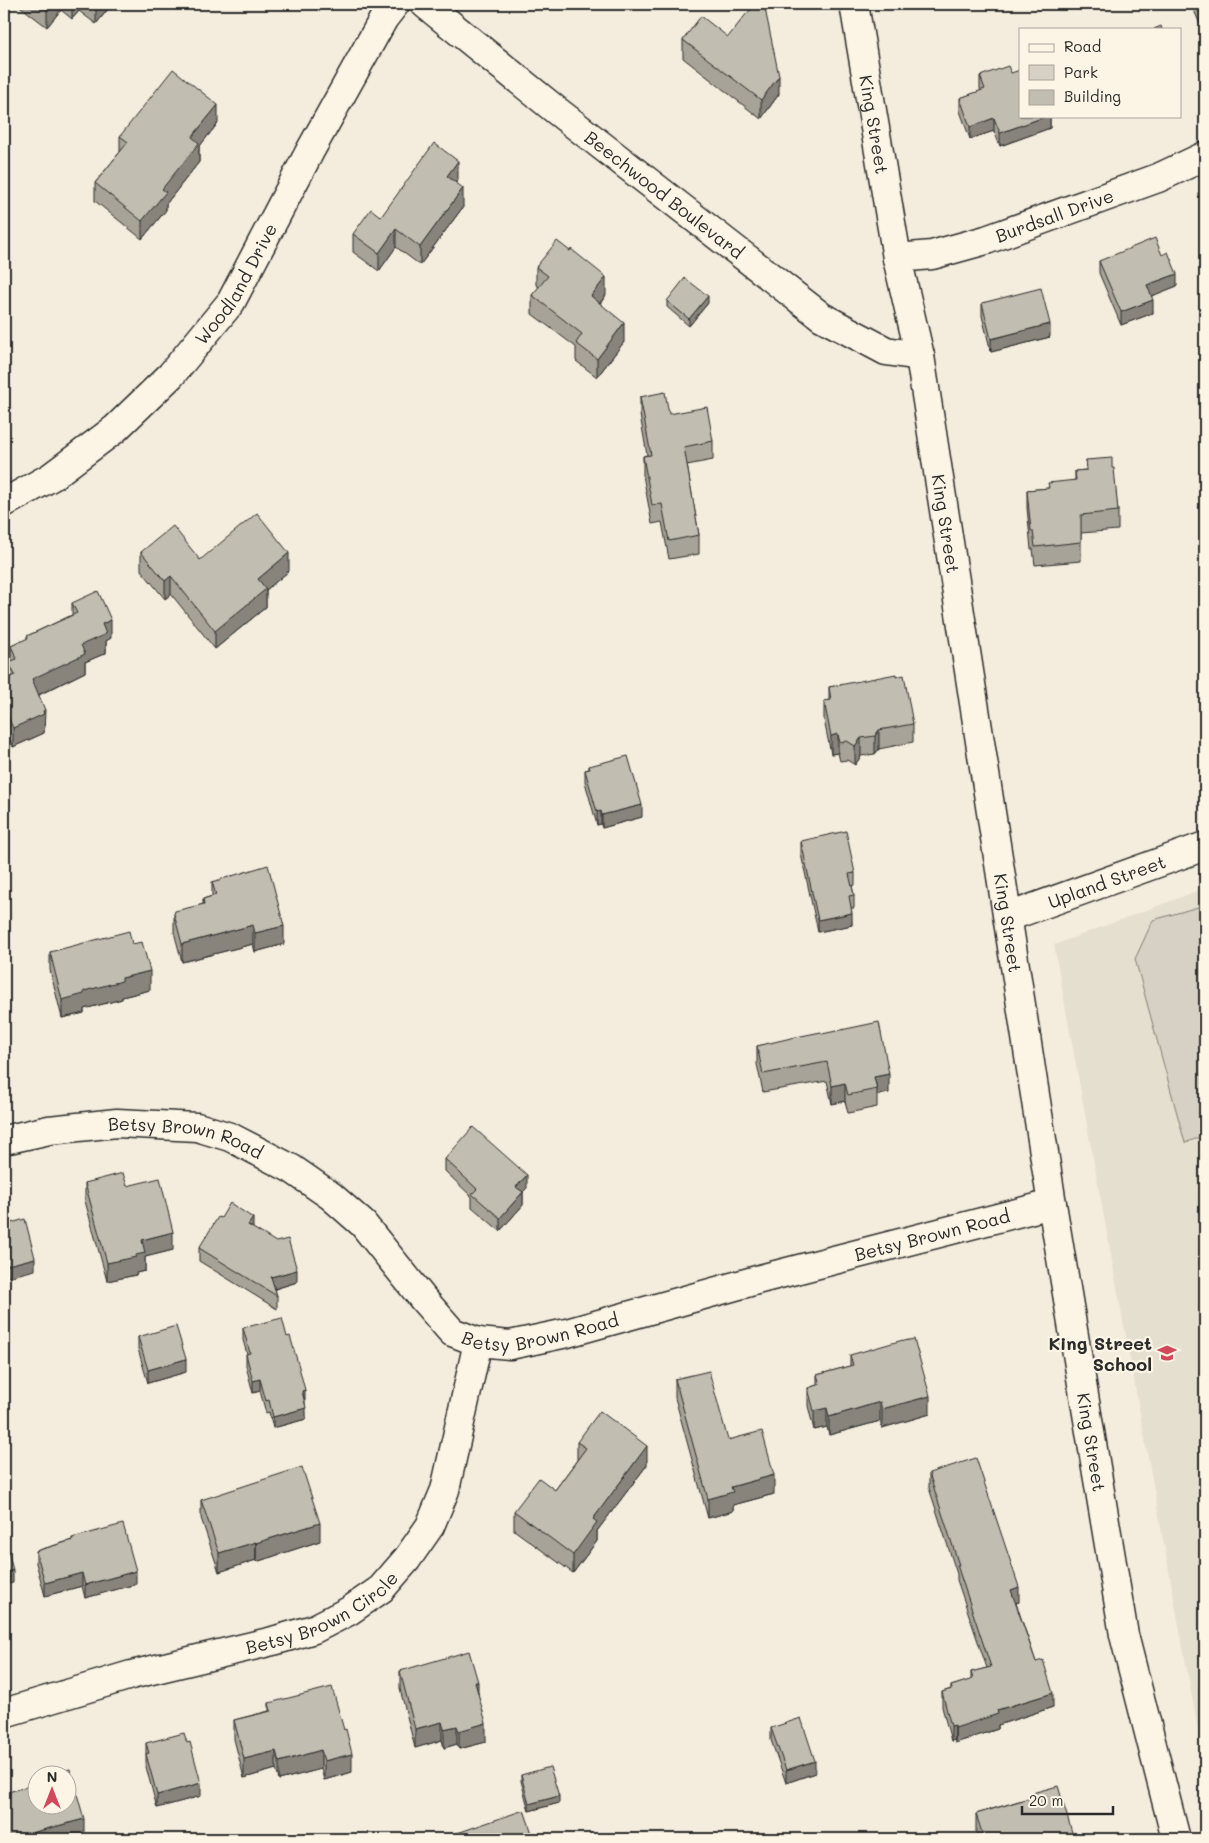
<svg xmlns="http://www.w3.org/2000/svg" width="1209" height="1843" font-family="Mali,sans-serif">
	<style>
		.built { fill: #e5dfd0 }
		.green { fill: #d6d1c4; stroke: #807e78 }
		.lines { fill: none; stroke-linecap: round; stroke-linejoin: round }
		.street-casing { stroke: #2b2b2b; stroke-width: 31 }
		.secondary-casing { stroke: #2b2b2b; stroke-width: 31 }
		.street { stroke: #fcf5e5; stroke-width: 28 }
		.secondary { stroke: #fcf5e5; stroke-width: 28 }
		.wall { fill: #a7a398; stroke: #2b2b2b }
		.shaded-wall { fill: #88847c; stroke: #2b2b2b }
		.building { fill: #c2bdb1; stroke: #2b2b2b }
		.labels { text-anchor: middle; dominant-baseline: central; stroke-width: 4.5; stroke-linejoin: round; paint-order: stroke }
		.street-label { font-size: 18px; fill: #2b2b2b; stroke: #fcf5e5 }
		.poi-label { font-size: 18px; font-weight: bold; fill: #2b2b2b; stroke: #fcf5e5; text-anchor: end }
	</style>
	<rect width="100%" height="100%" fill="#f4edde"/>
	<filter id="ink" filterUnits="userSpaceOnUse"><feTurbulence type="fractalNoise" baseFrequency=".02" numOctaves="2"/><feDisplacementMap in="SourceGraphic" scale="10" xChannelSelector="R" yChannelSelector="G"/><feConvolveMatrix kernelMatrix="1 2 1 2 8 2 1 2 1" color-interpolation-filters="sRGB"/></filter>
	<g filter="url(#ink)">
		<path class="built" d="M1205,888V1761L1204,1762L1054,945Z"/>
		<path class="green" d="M1205,905V1135L1185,1143L1135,959L1153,920Z"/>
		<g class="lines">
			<g class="street-casing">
				<g id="street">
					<path id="s1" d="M425,4L557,111L822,317L886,351L920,356"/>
					<path id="s2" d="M897,258L932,255L986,240L1158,178L1205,156"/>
					<path id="s3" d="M4,503L51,477L115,429L171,375L231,302L310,151L384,18L395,4"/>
					<path id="s4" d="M1008,917L1205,846"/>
					<path id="s5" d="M4,1140L49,1130L117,1123L197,1127L230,1137L292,1169L331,1196L363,1224L424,1300L452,1332L478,1342L510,1345L567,1333L764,1278L1052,1204"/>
					<path id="s6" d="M4,1713L131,1675L273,1641L314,1629L349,1611L381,1589L407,1559L430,1526L445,1490L478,1342"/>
				</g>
			</g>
			<g class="secondary-casing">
				<g id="secondary">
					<path id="s7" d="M854,4L897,258L920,356L1052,1204L1124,1635L1176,1839"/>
				</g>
			</g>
			<use href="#street" class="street"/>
			<use href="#secondary" class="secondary"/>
		</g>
		<path class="wall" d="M17,4H112L96,24L79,11L72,19L61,10L47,27Z
			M1193,4H1205V36L1193,8Z
			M683,40L779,94L761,119L683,58Z
			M1011,73L1050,116V128L1000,146L994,131L970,139L960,111V98L981,91L980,89V76Z
			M218,123L199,147V162L166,204V210L142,239L95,201V183L120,152V136Z
			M458,179L456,183L463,207L420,265L396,247L379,271L353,252V234L381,217Z
			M1162,255L1177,286L1151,296L1153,313L1121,325L1099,273V261Z
			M536,267L606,295L600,304L624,342L597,377L576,361V347L532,314V295L539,287L536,285Z
			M667,301L708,303L689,326L667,307Z
			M982,303L1050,337L991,352L982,316Z
			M640,397L669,414L713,441V460L687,465L699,535V554L669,559L662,522L652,524L643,475V456L647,455L640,415Z
			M1086,460L1112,468L1118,511V530L1081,533V561L1035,565L1033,549H1031L1027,508V490L1048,488L1075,480V471L1086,470Z
			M141,552L289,571L266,590V607L215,649L171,594L165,599L141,570Z
			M72,603L111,638L106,641V653L85,662V672L39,695L45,728H44V733L13,747L4,727V680L9,678V662H11V646L27,639V636L72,615Z
			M896,677L913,724V742L879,749L875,754L861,756L855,765L847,760L840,761L838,753L831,754L824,720V701L829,700V687Z
			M589,766L642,817L602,828L601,824L597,825L585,782V770L589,769Z
			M801,841L855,873V885L852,886L854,895V908H851L852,925L818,932L801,854Z
			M212,882L284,944L255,952L253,944L182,962L174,932V914L203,904V899L212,896Z
			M132,944L150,990L122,997V999L84,1009V1013L62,1018L50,970V952Z
			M822,1034L889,1093L877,1095V1107L848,1113L845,1101L832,1104L827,1081L763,1092L757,1064V1046Z
			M445,1159L527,1188L523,1192V1205L500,1231L472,1207V1197L445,1171Z
			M85,1183L127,1186L173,1250L145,1257V1271L136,1273V1275L107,1281L85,1201Z
			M221,1218L253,1228L297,1282L275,1289L277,1296V1309L199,1261V1248Z
			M243,1328L305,1402L306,1419L273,1428L269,1412L266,1413L260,1391L253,1393L246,1366V1354H247L243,1340Z
			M138,1337L186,1372L148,1383L138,1349Z
			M850,1355L930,1414L882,1428L880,1421L829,1435L827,1427L814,1430L808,1406V1388L817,1385V1375L850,1366Z
			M675,1379L774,1494L733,1505V1511L708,1518L675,1398Z
			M577,1442L647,1465L597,1531V1541L573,1573L514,1530V1511L555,1490L577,1460Z
			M929,1473L1019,1602L1016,1603L1036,1662L1053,1707L998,1725V1729L955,1743V1740L951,1741L942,1707V1692L951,1689V1686L971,1680V1672L987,1668L957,1580V1574L929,1488Z
			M201,1500L320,1541L256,1562V1560L219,1572L201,1518Z
			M72,1538L136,1584L85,1598L82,1586L45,1596L36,1563V1551L72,1540Z
			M400,1671L478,1693L486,1742L459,1749L457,1744L444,1748L442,1740L415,1748L400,1689Z
			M269,1703L352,1772L324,1780L321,1769L279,1780L276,1769L244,1778L234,1739V1720L269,1711Z
			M771,1728L815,1773L786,1783L771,1740Z
			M146,1743L201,1796L157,1808L146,1767Z
			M521,1775L559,1803L529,1811L521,1781Z
			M1032,1793L1074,1839H979L976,1832V1814L1032,1797Z"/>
		<path class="shaded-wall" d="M51,4H61V10L47,27V9Z
			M72,4H79V11L72,19Z
			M97,4H112L96,24V6Z
			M779,76V94L761,119V100Z
			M218,105V123L199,147V162L166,204V210L142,239V221L192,137Z
			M1047,116H1050V128L1000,146V133Z
			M994,118V131L970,139V127Z
			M458,161V179L447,195V176Z
			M463,188V207L420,265V247Z
			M396,229V247L379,271V253Z
			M1177,274V286L1147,298V285Z
			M606,277V295L591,315V296Z
			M708,296V303L689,326V319Z
			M1153,300V313L1121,325V312Z
			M624,323V342L597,377V359Z
			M1050,324V337L991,352V339Z
			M289,553V571L266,590V607L215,649V631L258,579Z
			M171,576V594L165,599V581Z
			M111,620V638L106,641V653L85,662V672L32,698V679L81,645L102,624Z
			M45,710L44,733L13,747V728Z
			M879,730V749L875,754V736Z
			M838,734V753L831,754V736Z
			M861,738V756L855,765V746Z
			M642,805V817L602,828V815Z
			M601,811V824L597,825V812Z
			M852,913V925L818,932V920Z
			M253,925V944L182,962V944Z
			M284,926V944L255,952V933Z
			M150,971V990L122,997V999L84,1009V1013L62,1018V1000L84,991L122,978Z
			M889,1074V1093L877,1095V1089L874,1077Z
			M845,1083V1101L832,1104V1086Z
			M527,1175V1188L516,1199V1187Z
			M523,1192V1205L500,1231V1218Z
			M253,1218V1230L248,1225Z
			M173,1232V1250L145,1257V1271L136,1273V1275L107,1281V1263L136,1255L142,1240Z
			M35,1258V1270L4,1278V1266Z
			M297,1270V1282L271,1290V1277Z
			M186,1359V1372L148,1383V1370Z
			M260,1379V1391L253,1393V1381Z
			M305,1390V1402L302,1391Z
			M930,1396V1414L882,1428V1409Z
			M880,1402V1421L829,1435V1417Z
			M306,1408V1419L273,1428V1417Z
			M827,1408V1427L814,1430V1411Z
			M647,1446V1465L597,1531V1541L573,1573V1555L593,1519Z
			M774,1475V1494L733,1505V1511L708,1518V1499L731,1487Z
			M320,1523V1541L256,1562V1543Z
			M256,1542V1560L219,1572V1553Z
			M13,1570V1583L4,1585V1573Z
			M136,1571V1584L85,1598V1585Z
			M82,1573V1586L45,1596V1583Z
			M1019,1587V1602L1011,1604V1590Z
			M475,1682H478V1700Z
			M1053,1693V1707L998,1725V1729L955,1743V1728L997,1710Z
			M442,1722V1740L415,1748V1729Z
			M486,1723V1742L459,1749V1731Z
			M955,1725V1740L951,1741V1726Z
			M457,1726V1744L444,1748V1729Z
			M321,1750V1769L279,1780V1762Z
			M276,1751V1769L244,1778V1759Z
			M352,1754V1772L324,1780V1761Z
			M815,1761V1773L786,1783V1770Z
			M201,1783V1796L157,1808V1795Z
			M559,1796V1803L529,1811V1804Z
			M84,1819V1837L76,1839H8Z"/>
		<path class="building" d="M41,4H51L47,9Z
			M758,4H764L779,76L761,100L683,40L701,16L728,37L747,13Z
			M1197,4H1205V23Z
			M1161,26L1162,29H1154Z
			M1008,66L1011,73L1020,70V116H1047L1000,133L994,118L970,127L960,98L985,89L980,76Z
			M173,69L218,105L192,137L199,143L162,189L166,192L142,221L95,183L128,142L120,136Z
			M434,143L458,161L447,176L463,188L420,247L396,229L379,253L353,234L371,209L381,217Z
			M1155,238L1162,255L1168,252L1177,274L1147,285L1153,300L1121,312L1099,261Z
			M557,241L570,251L571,249L606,277L591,296L624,323L597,359L576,343L582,334L532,295L548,276L536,267Z
			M685,278L708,296L689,319L667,301Z
			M1041,288L1050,324L991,339L982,303Z
			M665,392L669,414L707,407L713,441L684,447L699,535L669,541L662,504L652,505L643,456L651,455L640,397Z
			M1112,458V468H1114L1118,511L1081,515V542L1035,547L1033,531H1031L1027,490L1049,488L1048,483L1076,480L1075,471L1087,470L1086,460Z
			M257,513L289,553L258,579L266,589L215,631L171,576L165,581L141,552L173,526L200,560Z
			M98,591L111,620L102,624L106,634L81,645L85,654L32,679L45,710L43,711L44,714L13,728L4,708V680L15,675L9,662L17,659L11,646L28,638L27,636L77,613L72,603Z
			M896,674V677L904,675L913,724L879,730L875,736L861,738L855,746L847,741L840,743L838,734L831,736L824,701L831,700L829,687Z
			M628,756L642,805L602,815L601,811L597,812L585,770L590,769L589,766Z
			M846,831L855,873L849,874L854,895L849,896L852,913L818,920L801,841Z
			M268,865L284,926L255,933L253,925L182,944L174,914L175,911L204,904L203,899L216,895L212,882Z
			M129,931L132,944L142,942L150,971L122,978V981L84,991V994L62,1000L50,952Z
			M879,1022L889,1074L874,1077L877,1089L848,1095L845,1083L832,1086L827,1062L763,1074L757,1046L791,1038L821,1032L822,1034Z
			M473,1127L527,1175L516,1187L523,1192L500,1218L472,1194L477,1189L445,1159Z
			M123,1173L127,1186L160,1178L173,1232L142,1240L145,1253L136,1255V1257L107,1263L85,1183Z
			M230,1203L253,1218L248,1225L276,1242L288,1239L297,1270L271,1277L277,1296L199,1248L218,1217L221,1218Z
			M25,1219L35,1258L4,1266V1225Z
			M282,1318L287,1337L290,1336L299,1367L305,1390L302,1391L306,1408L273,1417L269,1400L266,1401L260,1379L253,1381L246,1354L250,1353L243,1328Z
			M176,1326L186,1359L148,1370L138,1337Z
			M914,1339L930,1396L882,1409L880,1402L829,1417L827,1408L814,1411L808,1388L820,1384L817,1375L853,1365L850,1355L903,1340L904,1341Z
			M709,1371L728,1440L762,1431L774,1475L731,1487L733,1492L708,1499L675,1379Z
			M600,1411L647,1446L593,1519L597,1522L573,1555L514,1511L539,1478L555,1490L586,1448L577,1442Z
			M976,1458L1019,1587L1011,1590L1036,1662L1043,1660L1053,1693L997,1710L998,1714L955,1728V1725L951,1726L942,1692L952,1689L951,1686L973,1679L971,1672L991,1667L957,1565H959L929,1473Z
			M302,1467L320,1523L256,1543V1542L219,1553L201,1500Z
			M123,1524L136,1571L85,1585L82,1573L45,1583L36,1551L73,1540L72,1538Z
			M4,1536L13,1570L4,1573Z
			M469,1651L478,1682H475L486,1723L459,1731L457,1726L444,1729L442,1722L415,1729L400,1671Z
			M332,1687L344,1730L346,1729L352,1754L324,1761L321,1750L279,1762L276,1751L244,1759L234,1720L271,1711L269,1703Z
			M801,1718L815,1761L786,1770L771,1728Z
			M184,1733L187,1743L190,1742L201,1783L157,1795L146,1754L149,1753L146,1743Z
			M550,1767L559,1796L529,1804L521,1775Z
			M70,1769L84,1819L8,1839H4V1793L38,1784V1806H68V1776H45Z
			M1058,1786L1074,1839H984L976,1814L1033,1797L1032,1793Z
			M524,1810L534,1839H440Z"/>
	</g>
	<defs>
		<g id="school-bare" transform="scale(1.5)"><path d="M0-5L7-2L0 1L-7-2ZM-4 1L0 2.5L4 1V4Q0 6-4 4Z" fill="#d1495b" stroke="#fcf5e5" stroke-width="2.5" paint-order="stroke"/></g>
	</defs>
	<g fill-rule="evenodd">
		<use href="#school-bare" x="1167" y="1353"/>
	</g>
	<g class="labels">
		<g class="street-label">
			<text stroke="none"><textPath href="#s7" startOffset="122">King Street</textPath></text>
			<text stroke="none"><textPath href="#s1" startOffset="306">Beechwood Boulevard</textPath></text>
			<text stroke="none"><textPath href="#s2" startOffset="164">Burdsall Drive</textPath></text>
			<text stroke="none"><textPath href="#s3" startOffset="324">Woodland Drive</textPath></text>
			<text stroke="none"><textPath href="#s7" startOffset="528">King Street</textPath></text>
			<text stroke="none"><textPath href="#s4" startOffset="105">Upland Street</textPath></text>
			<text stroke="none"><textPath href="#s7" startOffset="932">King Street</textPath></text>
			<text stroke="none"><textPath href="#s5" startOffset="185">Betsy Brown Road</textPath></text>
			<text stroke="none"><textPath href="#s5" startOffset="1025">Betsy Brown Road</textPath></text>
			<text stroke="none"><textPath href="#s5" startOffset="620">Betsy Brown Road</textPath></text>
			<text stroke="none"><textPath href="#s7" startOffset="1458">King Street</textPath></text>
			<text stroke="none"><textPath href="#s6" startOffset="335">Betsy Brown Circle</textPath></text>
		</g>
		<g class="poi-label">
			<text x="1152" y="1343">King Street<tspan x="1152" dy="21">School</tspan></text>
		</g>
	</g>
	<rect width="1209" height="1843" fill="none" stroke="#fcf5e5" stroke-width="20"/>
	<rect x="10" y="10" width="1189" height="1823" fill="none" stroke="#2b2b2b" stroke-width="2" filter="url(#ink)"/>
	<rect x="1019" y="28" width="162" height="90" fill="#fcf5e5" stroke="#a8a49b"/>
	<rect x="1029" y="44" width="25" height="8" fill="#fcf5e5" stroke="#a8a49b"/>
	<text x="1064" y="52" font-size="15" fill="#2b2b2b">Road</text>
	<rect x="1029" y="65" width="25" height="15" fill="#d6d1c4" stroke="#a8a49b"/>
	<text x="1064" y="78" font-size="15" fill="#2b2b2b">Park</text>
	<rect x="1029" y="90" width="25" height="15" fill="#c2bdb1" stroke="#a8a49b"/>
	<text x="1064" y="102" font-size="15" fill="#2b2b2b">Building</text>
	<g transform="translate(52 1790)"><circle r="24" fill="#fcf5e5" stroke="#a8a49b"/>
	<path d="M0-4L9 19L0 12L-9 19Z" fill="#d1495b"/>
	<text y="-8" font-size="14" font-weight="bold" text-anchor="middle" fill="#2b2b2b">N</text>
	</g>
	<path d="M1022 1806v8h91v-8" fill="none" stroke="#2b2b2b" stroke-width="2.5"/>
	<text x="1029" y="1806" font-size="15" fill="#2b2b2b" stroke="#fcf5e5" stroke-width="4" paint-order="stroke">20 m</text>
</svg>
